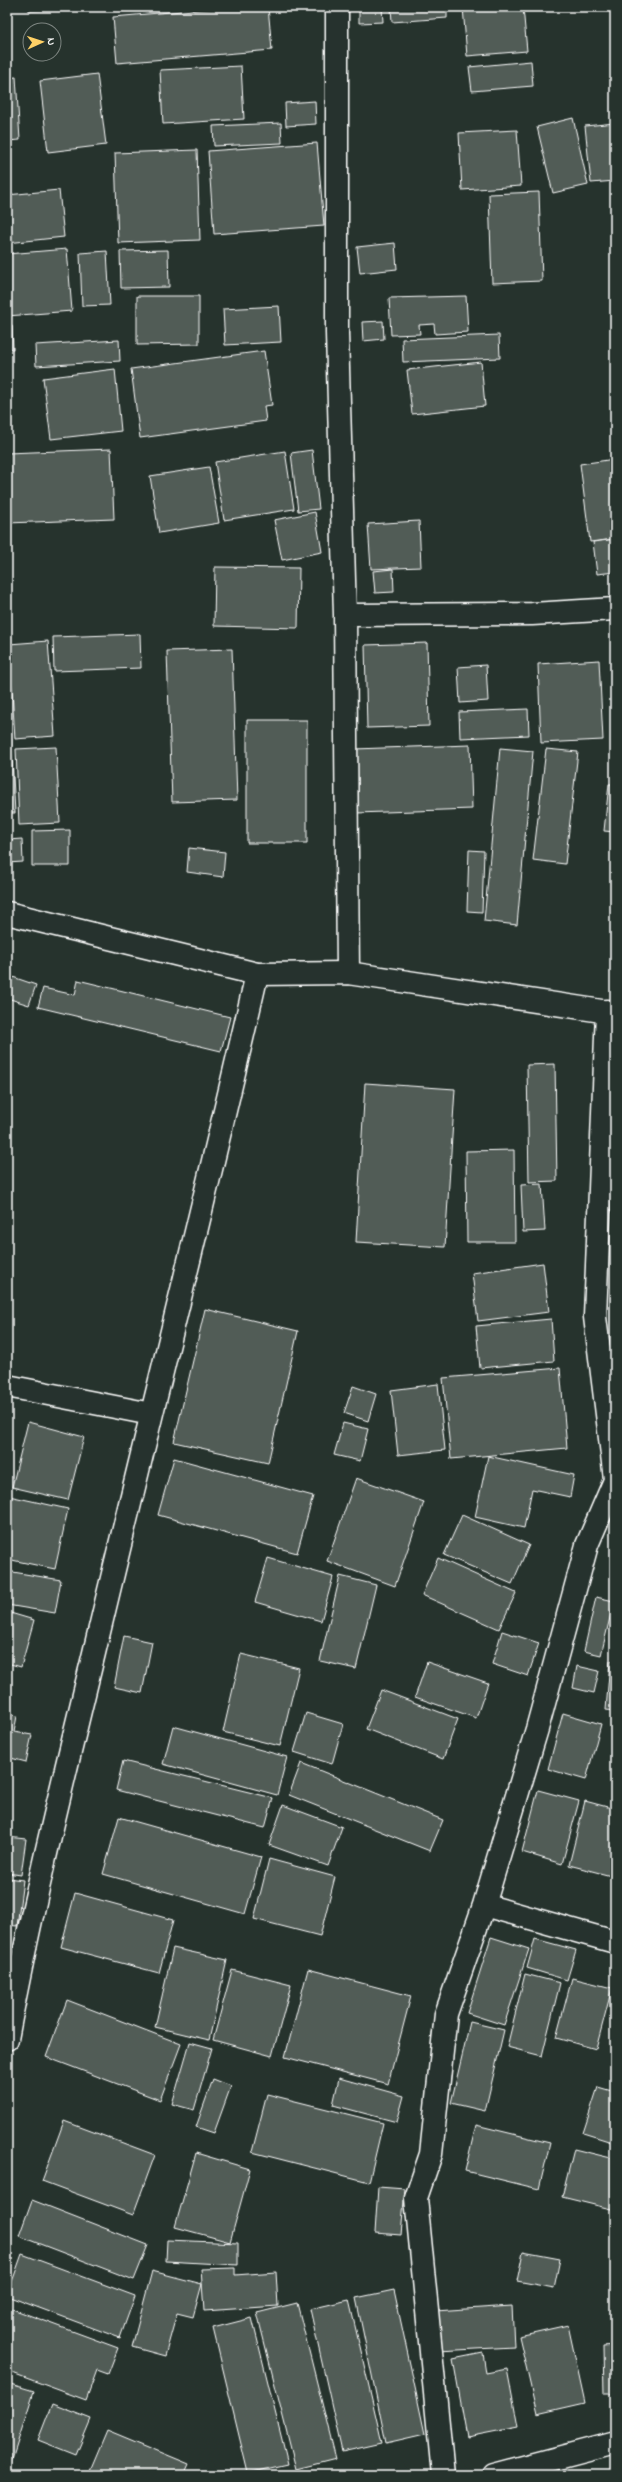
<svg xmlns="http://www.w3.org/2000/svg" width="622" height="2482" font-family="'Indie Flower',sans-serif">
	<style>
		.building { fill: #515c57; stroke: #fff }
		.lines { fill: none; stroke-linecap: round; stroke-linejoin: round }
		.minor-casing { stroke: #fff; stroke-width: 25 }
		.major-casing { stroke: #fff; stroke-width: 25 }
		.minor { stroke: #26332d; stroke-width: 22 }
		.major { stroke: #26332d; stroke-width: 22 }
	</style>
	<rect width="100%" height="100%" fill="#26332d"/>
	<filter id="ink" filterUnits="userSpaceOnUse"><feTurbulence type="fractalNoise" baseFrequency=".025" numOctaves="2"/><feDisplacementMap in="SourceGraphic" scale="8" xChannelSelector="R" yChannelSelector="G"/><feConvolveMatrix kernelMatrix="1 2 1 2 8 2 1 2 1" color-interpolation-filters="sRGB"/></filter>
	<g filter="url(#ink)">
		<path class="building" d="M29,7H80V9L29,11Z
			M228,7H268L272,50L117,63L113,17Z
			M359,7H382L383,22L359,23Z
			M391,7H447V18L392,22Z
			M463,7H523L527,51L467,56Z
			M531,61L533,86L472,91L469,67Z
			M241,66L244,119L163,124L160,70Z
			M97,74L106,145L48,152L40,81Z
			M16,77L20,140L7,141V78Z
			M315,101L316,124L286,126L285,103Z
			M573,118L588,185L553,193L537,127Z
			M281,123L282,143L214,146L213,126Z
			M615,123V181L591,183L585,126Z
			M517,130L521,186L462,190L459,133Z
			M317,143L324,226L214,234L208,151Z
			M197,150L200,240L118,243L115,153Z
			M59,190L64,237L7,243V195Z
			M539,192L542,281L492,283L489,194Z
			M395,243L397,269L360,273L357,247Z
			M67,249L72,311L7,316V254Z
			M168,250L169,287L121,288L120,251Z
			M107,251L110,305L82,306L80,253Z
			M137,296H199V344L137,345Z
			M466,296L468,332L435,334L434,324L419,325L420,334L391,335L389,298Z
			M279,306L281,342L225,345L223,309Z
			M383,321L384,339L363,341L362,322Z
			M7,325H12L13,349H7Z
			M499,335L500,358L403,362L402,339Z
			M119,340L120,361L36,366L35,345Z
			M264,351L272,405L264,406L266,421L140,438L131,369Z
			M481,362L485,406L412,414L407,370Z
			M115,369L121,431L51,439L43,378Z
			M111,449L114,519L7,523V453Z
			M312,450L319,509L298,511L291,453Z
			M285,451L294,509L224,520L215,462Z
			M615,459V539L590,542L580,464Z
			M209,467L219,523L159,533L150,476Z
			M315,512L322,552L282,560L274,520Z
			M419,521L421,567L371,569L368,524Z
			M615,539V572L597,574L593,542Z
			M215,567L299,568L298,628L214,626Z
			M393,569L394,592L375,593L373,571Z
			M140,634L141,668L54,671L53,637Z
			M48,641L55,736L15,739L9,644Z
			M427,643L429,726L367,728L365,645Z
			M232,649L237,800L172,802L167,651Z
			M599,660L603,740L541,743L538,664Z
			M486,665L488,701L460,703L458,667Z
			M528,709L529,735L460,738L459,712Z
			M247,720H307V843H247Z
			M7,739H11L15,813H7Z
			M470,745L472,809L356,813L354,749Z
			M56,747L60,823L19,825L16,749Z
			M500,748L533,751L517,925L484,921Z
			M546,749L578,752L565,864L533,860Z
			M609,784H615V832L604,831Z
			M70,830V866H32V831Z
			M22,839L23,862L7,863V840Z
			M189,848L225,852L223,877L187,872Z
			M469,850L484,851L482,912L467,911Z
			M7,975L36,985L29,1005L7,998Z
			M78,980L230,1017L221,1051L38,1007L43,988L75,995Z
			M555,1064L557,1181L529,1182L527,1065Z
			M365,1083L455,1089L445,1247L356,1242Z
			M514,1150L515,1242H467L466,1151Z
			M542,1184L545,1231L523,1232L521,1185Z
			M543,1263L549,1312L478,1321L472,1273Z
			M205,1309L298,1331L268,1463L174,1442Z
			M551,1319L554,1361L480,1368L476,1326Z
			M560,1368L567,1448L451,1459L443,1378Z
			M438,1384L445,1450L398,1455L391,1390Z
			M353,1386L376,1394L368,1421L344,1413Z
			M28,1422L84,1437L68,1500L12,1487Z
			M343,1423L368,1429L360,1461L334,1455Z
			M488,1456L574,1475L570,1497L532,1489L524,1528L475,1517Z
			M174,1458L313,1496L297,1553L158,1515Z
			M356,1478L424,1502L395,1586L327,1561Z
			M9,1496L68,1509L55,1569L7,1559Z
			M462,1515L529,1545L512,1584L444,1555Z
			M268,1558L333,1577L321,1621L255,1602Z
			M438,1558L516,1593L499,1629L422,1595Z
			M7,1571L61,1580L55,1613L7,1605Z
			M340,1576L376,1585L356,1669L320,1661Z
			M596,1597L614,1601L601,1655L584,1651Z
			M7,1612L34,1620L21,1667L7,1663Z
			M502,1631L539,1643L528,1676L492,1664Z
			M124,1636L152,1642L142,1693L114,1687Z
			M241,1654L299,1668L280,1746L223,1732Z
			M610,1661H615V1711L606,1710Z
			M427,1662L488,1683L476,1718L415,1697Z
			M577,1666L599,1671L594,1693L573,1688Z
			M381,1690L458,1719L443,1759L366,1729Z
			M306,1713L343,1724L332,1764L294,1752Z
			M563,1713L601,1724L586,1780L548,1769Z
			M7,1714L17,1716L14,1732L32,1735L26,1762L7,1757Z
			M173,1726L287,1757L277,1795L163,1764Z
			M123,1761L273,1798L265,1828L116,1790Z
			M301,1763L443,1820L430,1851L289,1795Z
			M538,1790L579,1801L562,1864L522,1852Z
			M585,1801L615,1809V1877L569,1865Z
			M283,1805L342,1827L328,1866L269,1845Z
			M119,1817L261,1857L245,1914L103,1874Z
			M7,1837L26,1839L21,1875L7,1873Z
			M269,1859L335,1877L320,1936L254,1919Z
			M7,1878L23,1880L17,1926L7,1925Z
			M75,1893L173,1920L159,1973L61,1947Z
			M491,1937L529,1949L504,2025L467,2013Z
			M535,1939L576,1950L567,1980L527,1968Z
			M173,1948L227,1960L209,2040L155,2027Z
			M308,1969L411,1996L388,2084L285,2057Z
			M232,1970L291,1985L272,2056L213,2040Z
			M525,1974L560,1983L542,2056L507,2047Z
			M572,1978L612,1988L596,2049L556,2038Z
			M67,2000L181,2044L160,2100L46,2057Z
			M470,2022L504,2030L485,2111L451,2103Z
			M190,2042L212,2048L194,2110L172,2104Z
			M339,2078L404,2096L397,2122L333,2105Z
			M213,2079L231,2086L214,2133L196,2127Z
			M598,2087L615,2092V2143L583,2133Z
			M267,2094L383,2123L369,2182L252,2152Z
			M64,2121L155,2155L133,2215L42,2181Z
			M476,2125L550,2143L539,2189L465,2171Z
			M574,2149L615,2159V2210L562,2197Z
			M196,2153L250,2169L230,2242L175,2227Z
			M378,2187L405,2189L401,2235L375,2233Z
			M32,2200L148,2245L134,2280L19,2236Z
			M167,2240L238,2243V2265L166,2261Z
			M523,2252L560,2259L554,2288L517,2281Z
			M22,2254L135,2296L120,2338L7,2296Z
			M235,2268V2275L276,2272L278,2306L204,2311L201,2269Z
			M152,2271L202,2284L193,2317L177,2313L165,2356L132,2347Z
			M394,2290L425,2434L386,2443L356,2298Z
			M349,2300L382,2443L342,2452L310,2309Z
			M297,2303L336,2459L296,2469L257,2313Z
			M512,2306L514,2347L438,2351L435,2311Z
			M7,2307L118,2348L108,2374L97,2370L86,2400L7,2371Z
			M252,2318L288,2464L248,2473L213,2328Z
			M568,2325L585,2403L537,2414L519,2336Z
			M615,2346V2394H604L603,2347Z
			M483,2353L486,2373L507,2369L518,2427L467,2437L453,2359Z
			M7,2383L34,2391L11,2463L7,2462Z
			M52,2404L91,2419L76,2455L38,2440Z
			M107,2430L189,2464L184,2475H88Z"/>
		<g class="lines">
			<g class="minor-casing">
				<path id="minor" d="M337,7V333L345,615L348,973
					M345,615L532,614L615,609
					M607,1011L595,1317L615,1479
					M7,1386L151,1414
					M484,1905L615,1942
					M7,2039C31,1909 63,1781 94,1653C148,1426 205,1201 257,974
					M443,2475L416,2198L431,2154L446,2014L484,1905L537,1729L587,1545L615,1480
					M493,2475L615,2443"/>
			</g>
			<g class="major-casing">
				<path id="major" d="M7,913L257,974L348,973L615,1013"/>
			</g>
			<use href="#minor" class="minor"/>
			<use href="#major" class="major"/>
		</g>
	</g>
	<rect width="622" height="2482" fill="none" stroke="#26332d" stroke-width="24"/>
	<rect x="12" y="12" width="598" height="2458" fill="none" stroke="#fff" stroke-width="1.5" filter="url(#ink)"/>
	<g transform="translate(42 42) rotate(87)"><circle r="19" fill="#26332d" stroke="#7d8581"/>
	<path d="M0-3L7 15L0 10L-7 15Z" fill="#ffd166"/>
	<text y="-6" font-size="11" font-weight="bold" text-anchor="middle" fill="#ffffff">N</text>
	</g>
</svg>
